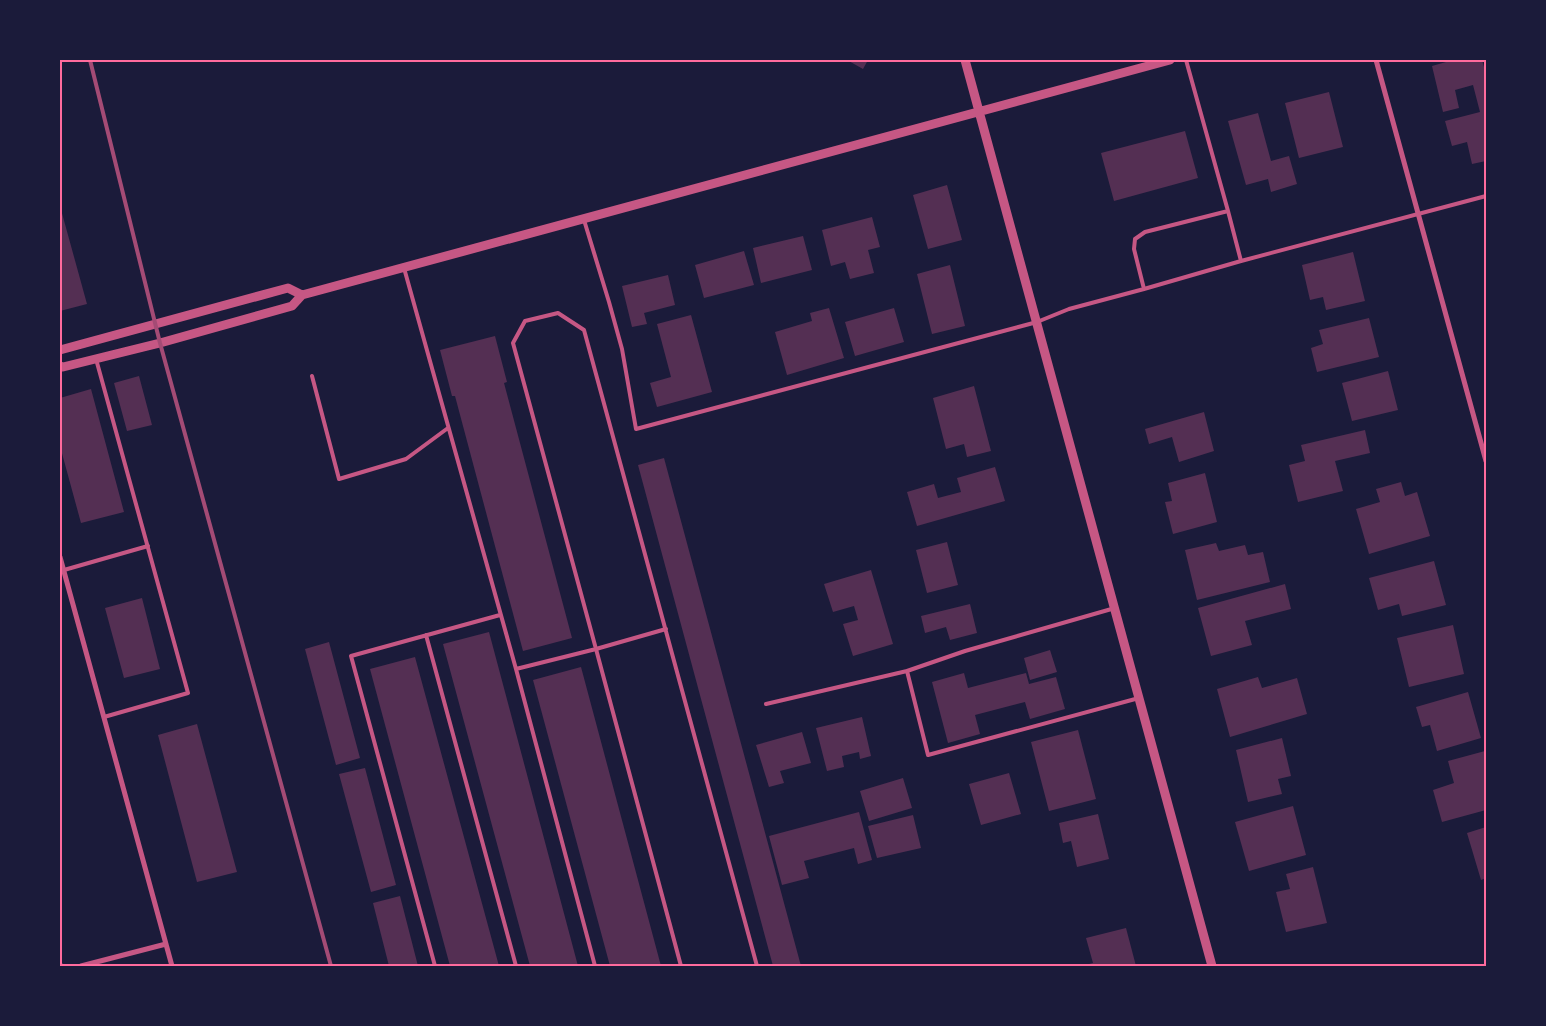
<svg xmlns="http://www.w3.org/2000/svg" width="1546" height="1026" font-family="Signika,sans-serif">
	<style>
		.building { fill: #542f53 }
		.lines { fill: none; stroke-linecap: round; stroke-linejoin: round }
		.service { stroke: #c65784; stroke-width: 4 }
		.minor { stroke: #c65784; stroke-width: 5 }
		.tertiary { stroke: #c65784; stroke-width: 9 }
		.rail { stroke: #a44b75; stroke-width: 4 }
		.neatline { fill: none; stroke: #ff6b9d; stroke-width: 2 }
	</style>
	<rect width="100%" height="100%" fill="#1b1b3a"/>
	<path class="building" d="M847,60H868L863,69Z
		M1453,60H1482L1486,74V161L1472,164L1467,142L1452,146L1445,121L1480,112L1473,85L1455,90L1459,108L1443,112L1432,66Z
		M1329,92L1343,147L1299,158L1285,103Z
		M1258,113L1271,161L1289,156L1297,184L1271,192L1268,179L1246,185L1228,121Z
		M1185,131L1198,178L1114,201L1101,153Z
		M947,185L962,240L928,249L913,195Z
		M60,206L87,304L60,311Z
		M872,217L880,247L868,250L874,273L850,279L845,262L831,266L822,230Z
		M803,236L812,270L761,283L753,248Z
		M744,251L754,285L704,298L695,265Z
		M1353,252L1365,301L1326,310L1323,297L1310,300L1302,265Z
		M950,265L965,326L932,334L917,274Z
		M668,275L675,305L644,313L647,324L632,327L622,286Z
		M829,308L844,358L787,375L775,332L812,321L810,313Z
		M894,308L904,342L855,356L845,322Z
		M691,315L712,392L657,407L650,383L671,377L657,324Z
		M1369,318L1379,357L1317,372L1311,348L1323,344L1319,330Z
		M495,336L507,382L504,383L572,638L523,651L455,396H452L440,350Z
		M1388,371L1398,410L1352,421L1342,383Z
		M139,376L152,425L127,431L114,383Z
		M974,386L991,451L967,457L964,444L946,449L933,398Z
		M91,389L124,512L81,523L60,446V398Z
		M1204,412L1214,451L1179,462L1172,437L1149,444L1145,429Z
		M1365,430L1370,453L1335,461L1343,491L1298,502L1289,465L1305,461L1301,445Z
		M664,458L801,966H773L638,465Z
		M995,467L1005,501L917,526L907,492L934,484L938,498L961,492L957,478Z
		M1205,473L1217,522L1173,534L1165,502L1172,501L1168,483Z
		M1401,482L1405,496L1417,492L1430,536L1369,554L1356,509L1380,502L1376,489Z
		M947,542L958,585L927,593L916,550Z
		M1216,543L1219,551L1245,545L1248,555L1263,552L1270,582L1197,600L1185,550Z
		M1434,561L1446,605L1402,616L1399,604L1378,610L1369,578Z
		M871,570L893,644L853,656L843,624L858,620L854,606L833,612L824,584Z
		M1285,584L1291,609L1245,621L1252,645L1211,656L1198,608Z
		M142,598L160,669L124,678L105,608Z
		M970,604L977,633L950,640L946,627L925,633L921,616Z
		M1453,625L1464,674L1409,687L1397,638Z
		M489,632L578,966H530L443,644Z
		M329,642L360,758L336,765L305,649Z
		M1050,650L1057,672L1030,680L1024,658Z
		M415,657L499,966H450L370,669Z
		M581,667L661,966H610L533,680Z
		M964,673L968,688L1026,673L1029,684L1056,677L1065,709L1030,719L1025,702L975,715L980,734L948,743L932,682Z
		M1258,677L1262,688L1297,678L1307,714L1230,737L1217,689Z
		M1468,692L1481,738L1437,751L1430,725L1422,727L1416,707Z
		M862,717L871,756L860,759L859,752L842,756L844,767L827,771L816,728Z
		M197,724L237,872L197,882L158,735Z
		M1078,730L1096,799L1049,811L1031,742Z
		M802,732L811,763L780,771L784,783L769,787L756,745Z
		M1282,738L1291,776L1278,779L1282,794L1248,802L1236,750Z
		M1485,751L1486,810L1442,822L1433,790L1454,783L1448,761Z
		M365,768L396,885L371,892L339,774Z
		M1009,773L1021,814L981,825L969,784Z
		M903,778L912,808L869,821L860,791Z
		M1293,806L1306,855L1249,871L1235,822Z
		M859,812L872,860L858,864L854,848L804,861L809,878L782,885L769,836Z
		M1098,814L1109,859L1077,867L1071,841L1063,843L1059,823Z
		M913,815L921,848L877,858L868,826Z
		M1486,827V878L1481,880L1467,833Z
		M1313,867L1327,923L1286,932L1276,892L1290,889L1286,874Z
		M400,896L418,966H389L373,903Z
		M1126,928L1136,966H1081L1093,963L1086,938Z"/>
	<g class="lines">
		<path class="service" d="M1228,211L1241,261
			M584,220L609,302L622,349L636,429L1037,322L1069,309L1144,289L1241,261L1486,196
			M404,268L516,669L596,649L513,343L525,321L558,313L584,330L757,966
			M1144,289L1134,249L1135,239L1145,232L1228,211L1186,60
			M96,359L188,693L104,717
			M312,376L339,479L406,459L448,428
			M64,570L148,546
			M1115,608L965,651L907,671L928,755L1139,698
			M666,629L596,649L681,966
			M426,635L516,966
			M516,669L595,966
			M766,704L907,671
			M60,963L61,966
			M435,966L351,656L500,615"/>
		<path class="minor" d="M1376,60L1486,461
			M60,557L172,966
			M81,966L166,944"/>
		<path class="tertiary" d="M965,60L1212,966
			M60,350L288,288L302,295
			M60,366L63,367L160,343L292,306L302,295L1170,60"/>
		<path class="rail" d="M90,60L160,343L331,966"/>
	</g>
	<rect width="1546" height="1026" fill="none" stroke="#1b1b3a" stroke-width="122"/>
	<rect x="61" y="61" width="1424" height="904" class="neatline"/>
</svg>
